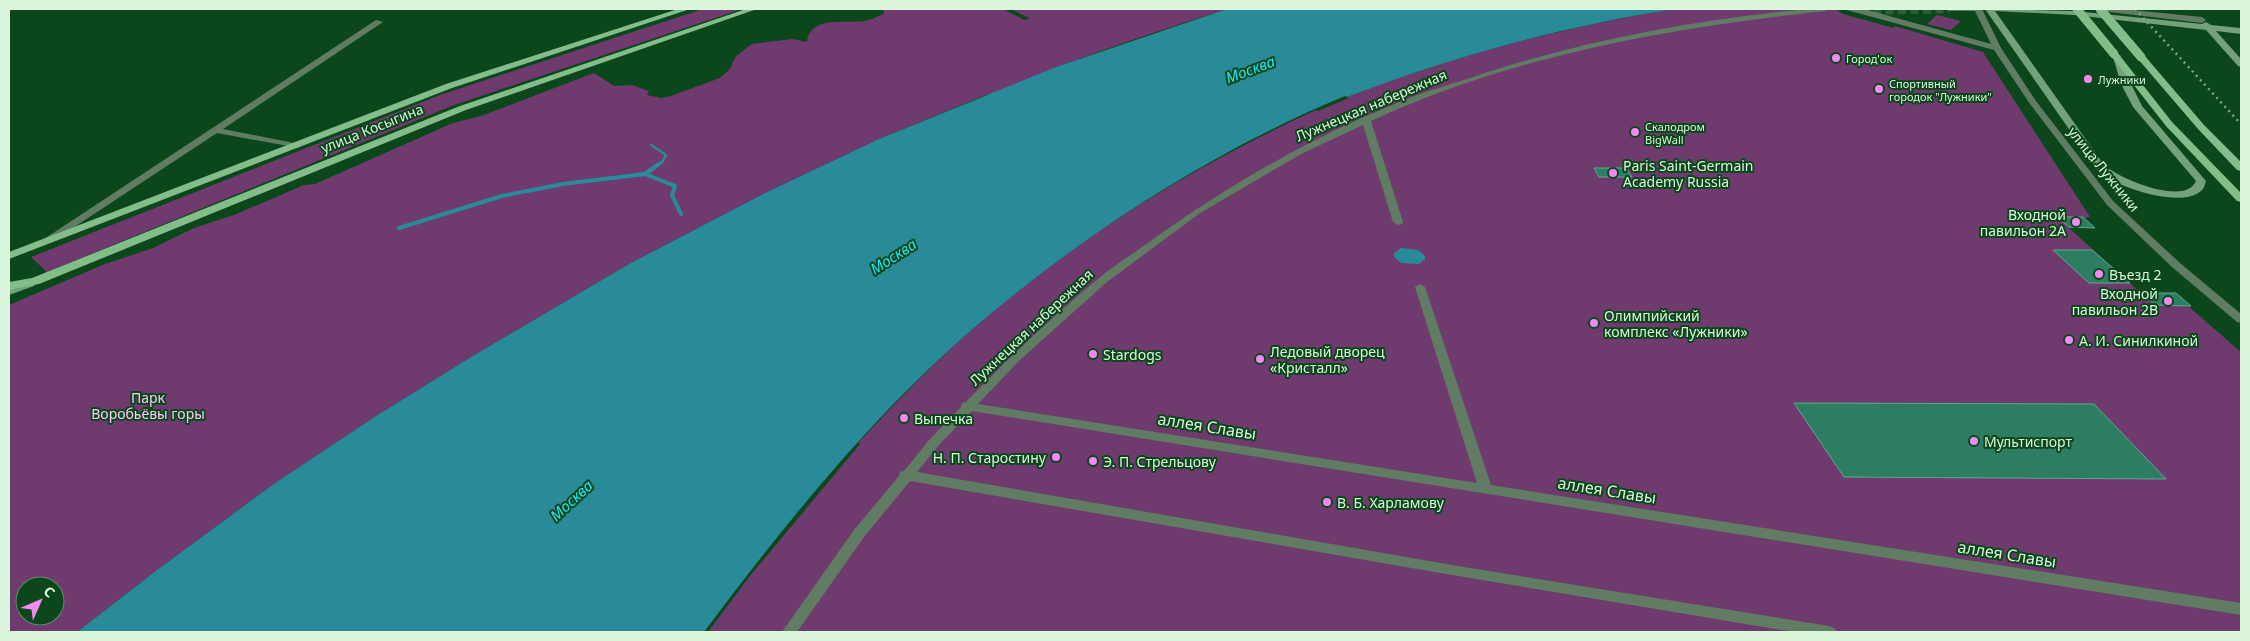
<svg xmlns="http://www.w3.org/2000/svg" width="2250" height="641" font-family="'Noto Sans',sans-serif">
	<style>
		.green { fill: #6f3b6f; fill-rule: evenodd }
		.water { fill: #298b98 }
		.lines { fill: none; stroke-linecap: round; stroke-linejoin: round }
		.stream-far1 { stroke: #298b98; stroke-width: 2.5 }
		.stream { stroke: #298b98; stroke-width: 4 }
		.building { fill: #2d7d62; stroke: #5bab8e }
		.minor-tunnel { stroke: #2b6038; stroke-width: 8; stroke-dasharray: 8 4.5; stroke-linecap: butt }
		.minor { fill: #607c63; fill-rule: evenodd }
		.tertiary { fill: #607c63; fill-rule: evenodd }
		.secondary { fill: #74a179; fill-rule: evenodd }
		.primary { fill: #83bd8a; fill-rule: evenodd }
		.rail { stroke: #7da785; stroke-width: 2.5; stroke-dasharray: 2 4; stroke-linecap: butt }
		.primary-bridge { stroke: #83bd8a; stroke-width: 9 }
		.poi-dot { fill: #f38af2; stroke: #0c461b; stroke-width: 2 }
		.labels { text-anchor: middle; dominant-baseline: central; stroke-width: 4; stroke-linejoin: round; paint-order: stroke }
		.far-poi-label { font-size: 11px; fill: #daf6dc; stroke: #0c461b; text-anchor: start }
		.street-label { font-size: 14px; fill: #daf6dc; stroke: #0c461b }
		.poi-label { font-size: 14px; fill: #daf6dc; stroke: #0c461b; text-anchor: start }
		.park-label { font-size: 14px; fill: #fcc9fa; stroke: #0c461b }
		.water-label { font-size: 15px; font-style: italic; fill: #24e7fd; stroke: #0c461b }
		.near-street-label { font-size: 16px; fill: #daf6dc; stroke: #0c461b }
	</style>
	<rect width="100%" height="100%" fill="#0c461b"/>
	<path class="green" d="M703,9H742L454,105L47,272L31,257L440,95Z
		M883,9H1003L1024,20L1030,18L1010,9H1227C1170,27 1113,46 1057,67C1032,76 1009,91 983,96L879,139L767,192L629,264L471,357L376,416L275,483L157,570L77,632H9V305L105,264L153,248L194,228L234,215L304,185L315,184L453,123L481,116L594,73L614,86L632,85L649,91L647,95L661,98L671,96L720,78L730,69L736,56L752,44L792,39L807,42C810,15 846,24 865,21C871,20 878,16 884,14ZM25,586H55V616H25Z
		M1674,9H1835L1843,14L1893,28L1895,26L1983,52L2090,217L2084,218L2095,228H2069L2141,293H2176L2191,306H2188L2241,352V632H708L749,577L860,444L858,443C891,408 924,373 959,341C1065,245 1187,169 1316,110L1318,111L1349,98L1347,97C1454,56 1562,27 1674,9Z
		M1937,15L1961,21L1951,30L1927,24Z"/>
	<path class="water" d="M1227,9H1674C1561,27 1454,56 1347,97L1345,96C1210,152 1073,240 960,340C864,426 781,529 704,632H77L157,570L275,483L376,416L471,357L629,264L767,192L879,139L1056,67Z
		M1401,248L1418,250L1425,256V259L1419,264L1401,263L1394,257V253Z"/>
	<g class="lines">
		<path class="stream-far1" d="M651,145L666,155L663,161L658,165"/>
		<path class="stream" d="M659,164L645,174L675,186L672,195L681,214
			M399,228L502,196L563,184L645,174"/>
	</g>
	<path class="building" d="M1594,168H1626L1632,177H1599Z
		M2057,217H2083L2095,228L2069,227Z
		M2053,250H2092L2130,283H2089Z
		M2141,293H2176L2191,306L2155,305Z
		M1794,403L2094,404L2166,479L1844,477Z"/>
	<g class="lines">
		<path class="minor-tunnel" d="M1873,11L1949,9"/>
		<path class="minor" d="M1806,9H1829L1825,11C1669,28 1514,55 1371,121L1403,222L1402,224L1398,225L1393,222L1363,125L1301,154L1200,213L1107,282L1020,360L978,404L1477,483L1415,287L1420,284L1425,287L1491,485L2241,603V615L972,411L939,445L917,472L1452,565L1829,626L1834,628L1837,632H1794L1452,575L910,481L864,537L797,632H782L854,530L899,476L900,472L904,471L930,439L961,407L962,403L966,402C1008,358 1052,317 1099,278C1113,266 1130,256 1145,245C1225,187 1311,137 1402,101C1421,93 1441,87 1461,81C1574,42 1687,21 1806,9Z
			M1843,9H1867L1871,11L1991,44L1975,11H1949L1945,9H1982L2001,48L2036,101L2113,201L2180,263L2241,314V323L2237,322L2172,267L2107,205L2030,104L1994,50Z
			M376,20L383,22L223,129L299,144V148L217,133L50,243L46,244L41,241Z"/>
		<path class="tertiary" d="M2097,9H2122L2202,17L2206,20L2202,23L2101,11Z"/>
		<path class="secondary" d="M1985,9L2074,11L2202,24L2206,22L2211,25L2241,28V34L2216,31L2241,59V67L2238,66L2206,30L2074,15L1995,11L2104,165C2118,178 2185,207 2196,181L2133,107L2121,84L2113,57L2120,55L2131,84L2142,106L2206,181C2205,184 2204,189 2201,191C2180,209 2117,187 2099,172Z
			M30,279L36,283L34,286L9,295V287Z"/>
		<path class="primary" d="M678,9H690L452,88L9,259V252L446,84Z
			M746,9H757L466,110L39,284L9,290V282L32,278L460,106Z
			M2111,52H2117L2172,122L2241,193V202L2237,201L2166,126L2111,56Z
			M2141,54L2144,55L2204,125L2241,162V171L2237,170L2198,129L2138,59L2137,57Z"/>
		<path class="rail" d="M2135,9L2241,124"/>
		<path class="primary-bridge" d="M2077,9L2114,54
			M2100,9L2141,57"/>
	</g>
	<g class="poi-dot">
		<circle cx="1836" cy="58" r="5"/>
		<circle cx="2088" cy="79" r="5"/>
		<circle cx="1879" cy="89" r="5"/>
		<circle cx="1635" cy="132" r="5"/>
		<circle cx="1613" cy="173" r="5"/>
		<circle cx="2076" cy="222" r="5"/>
		<circle cx="2099" cy="274" r="5"/>
		<circle cx="2168" cy="301" r="5"/>
		<circle cx="1594" cy="323" r="5"/>
		<circle cx="2069" cy="340" r="5"/>
		<circle cx="1093" cy="354" r="5"/>
		<circle cx="1260" cy="359" r="5"/>
		<circle cx="904" cy="418" r="5"/>
		<circle cx="1974" cy="441" r="5"/>
		<circle cx="1056" cy="457" r="5"/>
		<circle cx="1093" cy="461" r="5"/>
		<circle cx="1327" cy="502" r="5"/>
	</g>
	<g class="labels">
		<g class="far-poi-label">
			<text x="1846" y="58">Город'ок</text>
			<text x="2098" y="79">Лужники</text>
			<text x="1889" y="83">Спортивный<tspan x="1889" dy="13">городок "Лужники"</tspan></text>
			<text x="1645" y="126">Скалодром<tspan x="1645" dy="13">BigWall</tspan></text>
		</g>
		<g class="street-label">
			<text transform="translate(1371 105) rotate(-23)">Лужнецкая набережная</text>
			<text transform="translate(372 128) rotate(-22)">улица Косыгина</text>
			<text transform="translate(2104 169) rotate(51)">улица Лужники</text>
			<text transform="translate(1031 327) rotate(-43)">Лужнецкая набережная</text>
		</g>
		<g class="poi-label">
			<text x="1623" y="165">Paris Saint-Germain<tspan x="1623" dy="16">Academy Russia</tspan></text>
			<text x="2066" y="214" text-anchor="end">Входной<tspan x="2066" dy="16">павильон 2A</tspan></text>
			<text x="2109" y="274">Въезд 2</text>
			<text x="2158" y="293" text-anchor="end">Входной<tspan x="2158" dy="16">павильон 2B</tspan></text>
			<text x="1604" y="315">Олимпийский<tspan x="1604" dy="16">комплекс «Лужники»</tspan></text>
			<text x="2079" y="340">А. И. Синилкиной</text>
			<text x="1270" y="351">Ледовый дворец<tspan x="1270" dy="16">«Кристалл»</tspan></text>
			<text x="1103" y="354">Stardogs</text>
			<text x="914" y="418">Выпечка</text>
			<text x="1984" y="441">Мультиспорт</text>
			<text x="1046" y="457" text-anchor="end">Н. П. Старостину</text>
			<text x="1103" y="461">Э. П. Стрельцову</text>
			<text x="1337" y="502">В. Б. Харламову</text>
		</g>
		<g class="park-label">
			<text x="148" y="397">Парк<tspan x="148" dy="16">Воробьёвы горы</tspan></text>
		</g>
		<g class="water-label">
			<text transform="translate(1250 69) rotate(-21)">Москва</text>
			<text transform="translate(893 256) rotate(-33)">Москва</text>
			<text transform="translate(571 500) rotate(-43)">Москва</text>
		</g>
		<g class="near-street-label">
			<text transform="translate(1207 426) rotate(9)">аллея Славы</text>
			<text transform="translate(1607 490) rotate(9)">аллея Славы</text>
			<text transform="translate(2007 554) rotate(9)">аллея Славы</text>
		</g>
	</g>
	<rect width="2250" height="641" fill="none" stroke="#daf6dc" stroke-width="20"/>
	<g transform="translate(40 601) rotate(45)"><circle r="24" fill="#0c461b" stroke="#5e8c68"/>
	<path d="M0-4L9 19L0 12L-9 19Z" fill="#f38af2"/>
	<text y="-8" font-size="14" font-weight="bold" text-anchor="middle" fill="#daf6dc">С</text>
	</g>
</svg>
